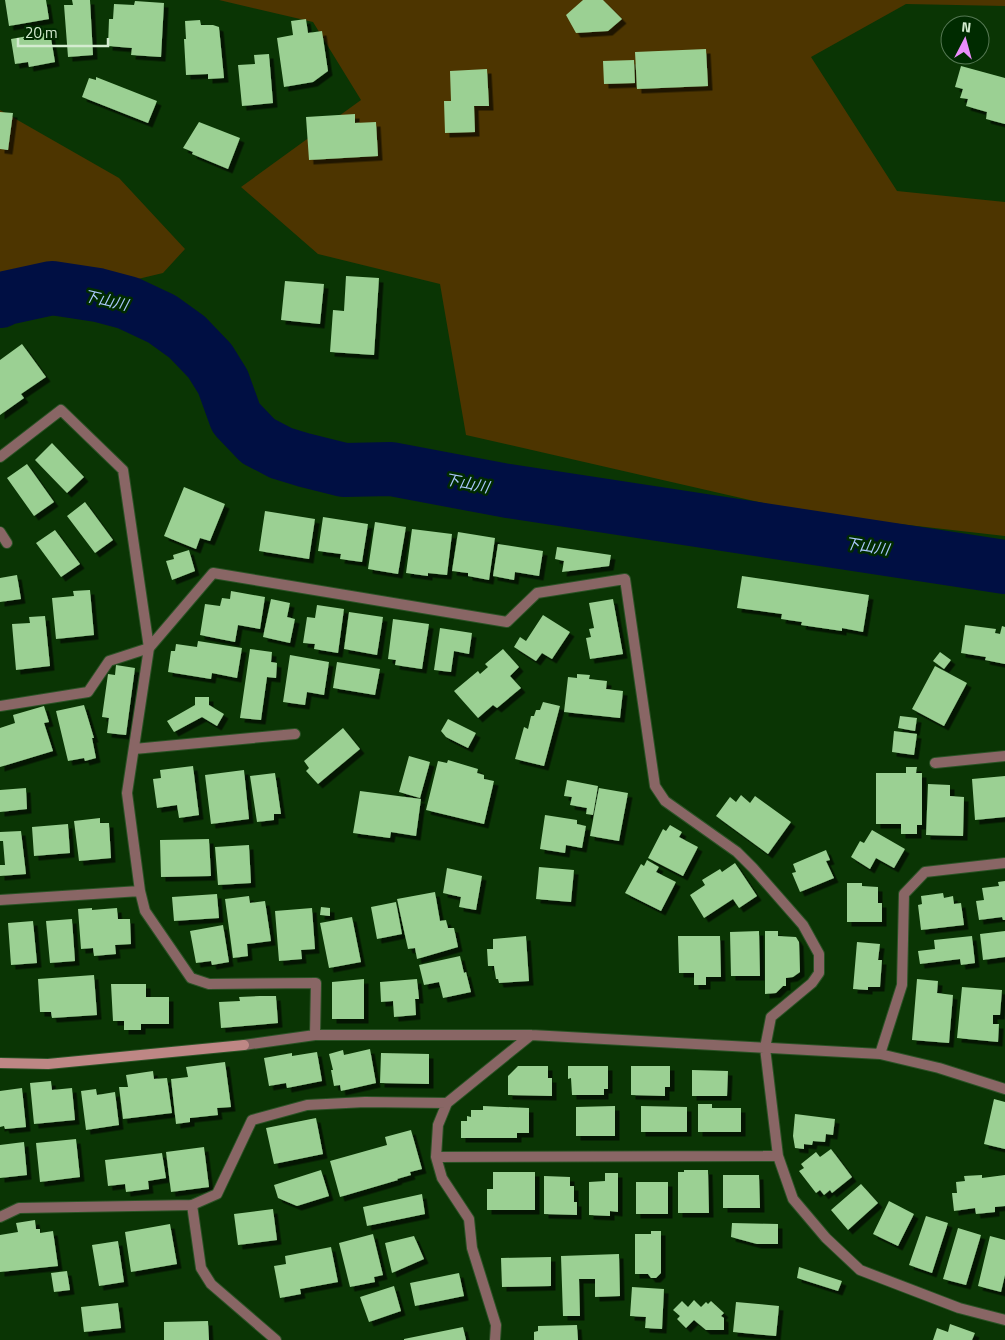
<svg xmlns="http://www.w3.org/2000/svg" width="1005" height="1340" viewBox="0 0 1005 1340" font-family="'Titillium Web','Noto Sans JP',sans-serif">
  <defs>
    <filter id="shadow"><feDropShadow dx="4.5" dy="4.5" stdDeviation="0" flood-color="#0009"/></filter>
  </defs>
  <rect width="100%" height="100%" fill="#0a3504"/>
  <!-- green -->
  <path fill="#4d3500" d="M219,0H1005V6L906,4L811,57L897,191L1005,202V536L811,514L466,435L440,284L318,254L241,187L361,100L313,22Z
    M0,110L119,178L185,249L163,273L0,312Z"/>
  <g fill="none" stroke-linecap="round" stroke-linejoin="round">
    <!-- river -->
    <path stroke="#000f43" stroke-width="54" d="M0,301L6,298L52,288L98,295L128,303L162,319L187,337L210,361L223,382L236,418L258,441L281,453L304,460L344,470L391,469L508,491L1005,567"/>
  </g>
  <!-- building -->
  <path fill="#9bd093" filter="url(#shadow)" d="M5,0H46L49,19L9,26Z
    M72,0H90L93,55L68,57L64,5H73Z
    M583,0H603L622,19L608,31L576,33L566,15Z
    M135,1L164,3L161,57L131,55L132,48L108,46L109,19H113L114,4L134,5Z
    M306,19L308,33L322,31L328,71L313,82L284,87L277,38L293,35L291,21Z
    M200,20L201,25H213L219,27L224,78L208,79V74L186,75L184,39H186L185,21Z
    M50,32L55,62L29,67L28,62L15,64L11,39Z
    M706,49L708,86L637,89L635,52Z
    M269,54L273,103L242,106L238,65L255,64L254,55Z
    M634,60L635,83L604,84L603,61Z
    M961,66L1005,78V124L986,119L987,112L966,106L968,99L960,98L963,89L955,87Z
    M487,69L489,106H474L475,132L445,133L444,101H451L450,71Z
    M96,77L157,101L148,123L82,97L89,78L96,80Z
    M0,112L13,113L8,150L0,149Z
    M355,114V123L376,122L378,156L309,160L306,117Z
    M199,122L240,138L228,169L192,154L193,152L183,148Z
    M346,276L379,278L374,355L330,352L333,310L344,311Z
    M285,281L324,284L320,324L281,320Z
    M22,344L46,377L21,394L24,398L0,415V360Z
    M52,443L84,477L67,493L35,460Z
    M27,464L54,502L34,516L7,478Z
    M184,487L225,504L210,541L200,538L196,549L164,536Z
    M85,502L113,540L95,553L67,516Z
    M265,511L315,519L309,559L259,551Z
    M323,517L368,524L362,562L340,559L341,554L318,551Z
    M375,522L406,527L398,574L368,569Z
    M412,529L452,534L447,575L428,573V576L406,573Z
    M55,530L80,564L61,577L36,543Z
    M458,532L495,538L489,580L468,576V573L452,571Z
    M498,544L543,551L539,576L515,572L514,580L493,576Z
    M557,547L611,555L609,566L562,572L564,561L555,559Z
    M189,550L195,571L172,580L166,561L174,559L173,555Z
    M17,575L21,599L0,602V578Z
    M742,576L869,595L863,632L842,628V631L801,625L802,622L781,619L782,614L737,608Z
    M90,590L94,635L56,639L52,598L74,596L73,591Z
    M231,591L265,597L260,629L238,625L235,642L200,635L205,604L220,606L222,598L230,599Z
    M271,599L290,603L287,617L295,619L290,643L263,637Z
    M613,599L623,654L590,659L586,638L591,637L589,629L594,628L589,603Z
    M317,605L344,609L338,653L314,649L315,644L303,643L307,617L315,618Z
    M349,612L383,617L377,655L344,649Z
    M543,615L570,632L552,659L542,653L536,661L514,647L520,637L526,641Z
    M45,616L50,666L16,670L12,624L30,623L29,617Z
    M393,619L429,624L422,669L395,665L396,660L388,659Z
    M965,625L996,629L995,633L1000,634L1002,626L1005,627V664L985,660L986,657L961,653Z
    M440,628L472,633L469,654L454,651L451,672L434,670Z
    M198,641L242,648L237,678L212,673L211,679L168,672L171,651H175L176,644L197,647Z
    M250,649L272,652L271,662L277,663L276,678L267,677L261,720L240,718Z
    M503,649L519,667L510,676L521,688L497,708L493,705L478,718L454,691L478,671L480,674L488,667L485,664Z
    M940,652L951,660L944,669L933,661Z
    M290,655L329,662L324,695L307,692L305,705L283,702Z
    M337,662L380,669L375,695L333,688Z
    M116,665L135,668L126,735L107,733L109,718L102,717L108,674L115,675Z
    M935,666L967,683L944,726L912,709Z
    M577,674L590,675L589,679L607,681L606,689L623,691L620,718L564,712L568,677L577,678Z
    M195,697H209V705L224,714L217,726L202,717L174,732L167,721L195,705Z
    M543,702L560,706L544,766L515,759L524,727L528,729L531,716H534L536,710H540Z
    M84,705L94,738H92L96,758L85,761L84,758L68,761L56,711Z
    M44,706L49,722L44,723L53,751L0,767V728L15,723L13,715Z
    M900,716L917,718L915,731L898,728Z
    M448,719L476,733L468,748L446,737L441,731Z
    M343,728L360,749L318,784L306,771L309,768L304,761Z
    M894,731L917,734L914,755L892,752Z
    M409,756L430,762L420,798L399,792Z
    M448,760L478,769L477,773L484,775V779L494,781L484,824L426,810L438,761L447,763Z
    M193,766L199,815L179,818L177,805L157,808L153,779L161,778L160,770Z
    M906,767H917L916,773H922V825H917V834H901V824H876V773H906Z
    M244,770L249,819L211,824L205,775Z
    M275,773L281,814H274V820L257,822L250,776Z
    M1005,776V817L975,820L972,779Z
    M567,780L598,786L593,815L586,814L587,808L570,805L572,797L564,796Z
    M928,784L950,785V796L964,797L963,836L926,835Z
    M26,788L27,809L0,812V790Z
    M599,788L628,793L619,841L590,836Z
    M360,791L421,799L416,836L391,832L390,838L353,833Z
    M741,795L750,803L755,796L791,822L768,854L716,816L730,797L736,802Z
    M545,815L577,820V824L586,826L582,848L566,845L565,853L540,849Z
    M100,818V823H109L111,858L79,861L74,821Z
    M68,824L70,853L34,856L32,827Z
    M670,825L682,832L679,837L698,847L683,876L648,858L663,829L666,831Z
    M872,830L905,849L894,868L876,858L870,869L851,857L860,841L864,843Z
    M21,831L26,874L0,876V865H5L3,841H0V832Z
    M209,839L211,876L161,877L160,840Z
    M249,845L251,883L218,885L215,847Z
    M826,850L830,860L826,861L834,878L800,892L792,873L796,872L793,864Z
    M647,860L659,867L656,872L676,882L661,911L625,893L641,864L644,866Z
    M735,863L757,896L739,908L733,899L704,918L690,895L705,885L702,880L720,869L722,872Z
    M539,867L574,870L571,902L536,899Z
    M447,868L482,876L476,910L459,907L461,897L443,893Z
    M1005,881V920H1003L1002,917L979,920L976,901L984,900L982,888L999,886L998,882Z
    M847,883H862V886L878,887V903H882V922H847Z
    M435,892L440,921L446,920L448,928H454L458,947L417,959L415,948L408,949L397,899Z
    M943,893L944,898L953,896L954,904L961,903L964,925L921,930L918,905L922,904L921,896Z
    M217,894L219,918L174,921L172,897Z
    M249,896L250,903L265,901L271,941L247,944L248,956L233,958L225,899Z
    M396,902L402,934L377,939L371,907Z
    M321,907L330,908V916L320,915Z
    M92,908V910L117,908L118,919H130L131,944L115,945L116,954L94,956L93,948L81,949L78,909Z
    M312,908L315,949L301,950L302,959L279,961L275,911Z
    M352,917L361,962L329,968L320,923Z
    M72,919L75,961L50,963L46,921Z
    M33,921L37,963L11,965L8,923Z
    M223,925L229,962L212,965L211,961L196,963L190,931Z
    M759,931L760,976H731L730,932Z
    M765,931H778V936L796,937L799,942L800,972L793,977L786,978V986H783L776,993L765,994Z
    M1005,931V957L983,960L980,934Z
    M526,936L529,981L499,983L498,979H496L494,966H488L487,949H493V939Z
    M678,936H720L721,977H706V985H694V973H679Z
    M972,936L975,963L961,965L960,959L920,964L918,951L935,949L934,940Z
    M857,942L880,944L878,960H882L880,987H868V990L853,989Z
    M460,956L464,973L466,972L471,992L443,998L439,982L424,985L419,965Z
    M94,975L97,1015L52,1018L51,1012H40L38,979Z
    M364,979V1019H332V982Z
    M417,979L419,999H415L416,1015L394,1017L393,1001L381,1002L380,982Z
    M917,979L938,981L937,993L953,995L949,1043L912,1040Z
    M111,984H146V997H169V1024H141V1030H124V1021H113Z
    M962,987L1002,990L1000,1015H993V1024H999L998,1042L957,1038Z
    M260,996H276L278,1023L221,1028L219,1002L240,1001L239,997Z
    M370,1049L376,1083L341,1091L340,1085L334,1086L331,1070H333L329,1054L343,1050L344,1055Z
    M317,1052L322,1081L287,1088L286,1083L269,1086L264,1058L292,1053V1056Z
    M381,1053L429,1054V1084L380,1083Z
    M225,1062L231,1107L217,1108L218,1115L190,1118V1122L176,1124L171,1079L188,1077L186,1067Z
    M518,1066H548V1078H552V1096L508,1095V1076Z
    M568,1066H608V1089H604V1095H572L571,1078L568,1079Z
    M631,1066H670V1087H665V1096L631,1095Z
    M692,1070L728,1071L727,1096H692Z
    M153,1071L154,1079L167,1078L172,1113L123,1119L119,1087H128L126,1075Z
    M51,1081L52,1090L72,1088L75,1120L34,1124L30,1083Z
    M22,1088L26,1127L5,1129L4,1126L0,1127V1091Z
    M96,1089L97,1095L115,1092L119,1125L86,1130L81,1091Z
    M994,1099L1005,1102V1149L984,1144Z
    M698,1104H712V1108H741V1132H698Z
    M483,1106L529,1108V1133H517V1138H461V1121H467V1116L471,1117V1110H483Z
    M615,1106V1136H576V1107Z
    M641,1106L687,1107V1132H641Z
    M795,1114L835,1119L833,1135L826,1134L825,1142L813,1141L812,1145L804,1144V1149L795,1148L793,1136Z
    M316,1118L323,1154L274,1164L266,1128Z
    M411,1130L422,1169L410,1172L411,1175L397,1179L398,1180L340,1197L330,1161L387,1145L385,1137Z
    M76,1139L80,1177L40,1182L36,1143Z
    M24,1142L27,1175L0,1178V1145Z
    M204,1147L209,1187L171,1192L166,1152Z
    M831,1149L852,1177L832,1193L830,1190L824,1195L820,1190L816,1193L799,1171L804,1168L801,1164L816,1152L820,1157Z
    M162,1153L166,1178L148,1181L149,1189L126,1192L125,1184L108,1186L105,1160Z
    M321,1170L329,1196L297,1206L278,1198L274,1185Z
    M684,1170H708L709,1213H678V1172H684Z
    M493,1172H535V1210H487V1189H493Z
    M605,1173H618V1212L610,1211V1216L589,1215V1182L605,1181Z
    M723,1175H759L760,1208H723Z
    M982,1175V1178L1005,1175V1206L995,1207V1212L976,1214L975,1208L954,1211L952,1193H957L956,1182L965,1181L964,1176Z
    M544,1176L570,1177V1186H574V1202H577V1215L544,1214Z
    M636,1182H668V1214H636Z
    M861,1184L878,1203L848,1230L831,1210Z
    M422,1194L425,1214L367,1226L363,1207Z
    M889,1201L914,1214L898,1246L873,1234Z
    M273,1209L277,1240L238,1245L234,1214Z
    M926,1216L948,1223L932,1273L909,1265Z
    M35,1220L36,1229H40V1233L53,1231L58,1266L0,1272V1235L18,1232L16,1223Z
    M732,1223L778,1224V1244H757L731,1237Z
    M170,1224L177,1264L131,1272L125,1232Z
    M958,1228L981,1235L966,1285L943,1279Z
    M651,1231H661V1273L656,1278H651L648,1274H635V1234H651Z
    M373,1234L383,1275L374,1277L375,1282L350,1287L339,1243Z
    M414,1236L424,1259L392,1273L385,1243Z
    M990,1236L1005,1240V1275L1001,1292L978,1286Z
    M118,1241L124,1282L99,1286L92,1245Z
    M331,1247L338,1282L300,1289L301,1294L280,1298L274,1266L286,1264L285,1256Z
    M619,1254L620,1296L595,1297V1279H579L580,1316H563L561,1256Z
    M551,1257V1286L502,1287L501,1258Z
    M799,1267L842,1281L838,1291L797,1278Z
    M67,1271L70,1290L54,1292L51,1273Z
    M459,1273L464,1296L415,1306L410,1283Z
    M394,1286L401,1311L369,1322L360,1297Z
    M632,1287L664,1289L662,1329L645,1328L646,1317L630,1316Z
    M694,1300L701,1307L706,1302L708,1304L711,1301L724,1313L721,1316L724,1318V1330H706L694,1320L686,1328L677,1319L680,1316L673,1310L682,1301L688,1307Z
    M736,1302L779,1306L776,1336L733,1332Z
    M118,1303L121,1328L84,1332L81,1307Z
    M208,1321L209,1340H164V1322Z
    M950,1324L975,1333L972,1340H933L937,1328L948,1332Z
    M577,1325L578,1340H534V1332L538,1331V1326Z
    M463,1327L466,1340H404V1339Z"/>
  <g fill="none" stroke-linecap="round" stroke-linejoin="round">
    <defs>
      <path id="lane" d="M0,706L88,692L109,661L149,648
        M192,1205L201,1268L211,1284L276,1340"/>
      <path id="street" d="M0,457L61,410L123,470L149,648
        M0,532L7,543
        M134,749L295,734
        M935,763L1005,756
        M0,900L140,891
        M315,1035L316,983L209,984L191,978L145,911L140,891L127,793L149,648L213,573L507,622L537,593L625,579L655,786L665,801L737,852L753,868L803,925L819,954V973L812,983L771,1017L765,1048L778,1156L793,1199L826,1238L860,1270L959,1308L1005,1320
        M244,1045L315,1035H531L880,1054L939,1068L1005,1089
        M880,1054L902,985L904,894L925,872L1005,863
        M436,1157L778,1156
        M0,1217L19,1208L192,1205L217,1194L252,1120L307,1105L365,1102L447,1103
        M495,1340L496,1325L472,1248L469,1219L442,1178L436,1157L438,1125L447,1103L531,1035"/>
      <path id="secondary" d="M0,1063L48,1064L244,1045"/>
    </defs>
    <!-- lane casing -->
    <use href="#lane" stroke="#2a5225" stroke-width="12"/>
    <!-- street casing -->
    <use href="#street" stroke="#2a5225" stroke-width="12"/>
    <!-- secondary casing -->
    <use href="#secondary" stroke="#2a5225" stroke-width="12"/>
    <!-- lane -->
    <use href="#lane" stroke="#896665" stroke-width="10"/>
    <!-- street -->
    <use href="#street" stroke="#896665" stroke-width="10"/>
    <!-- secondary -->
    <use href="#secondary" stroke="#be8785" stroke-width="10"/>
  </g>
  <g text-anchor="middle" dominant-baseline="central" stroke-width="5" stroke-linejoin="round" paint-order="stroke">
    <!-- water labels -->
    <g font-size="15" font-style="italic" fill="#abc8fb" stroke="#002b00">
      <text transform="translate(106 300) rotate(13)">下山川</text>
      <text transform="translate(467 483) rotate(11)">下山川</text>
      <text transform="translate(867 546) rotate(9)">下山川</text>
    </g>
  </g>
  <!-- north arrow -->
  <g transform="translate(965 40) rotate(6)"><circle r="24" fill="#002b00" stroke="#557853"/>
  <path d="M0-4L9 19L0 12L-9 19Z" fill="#eb8dfc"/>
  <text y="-8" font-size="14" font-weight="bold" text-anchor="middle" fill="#d4ecd0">N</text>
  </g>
  <!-- scale -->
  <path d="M18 38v8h90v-8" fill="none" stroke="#d4ecd0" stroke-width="2.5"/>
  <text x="25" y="38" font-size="15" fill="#d4ecd0" stroke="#002b00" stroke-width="4" paint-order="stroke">20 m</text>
</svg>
